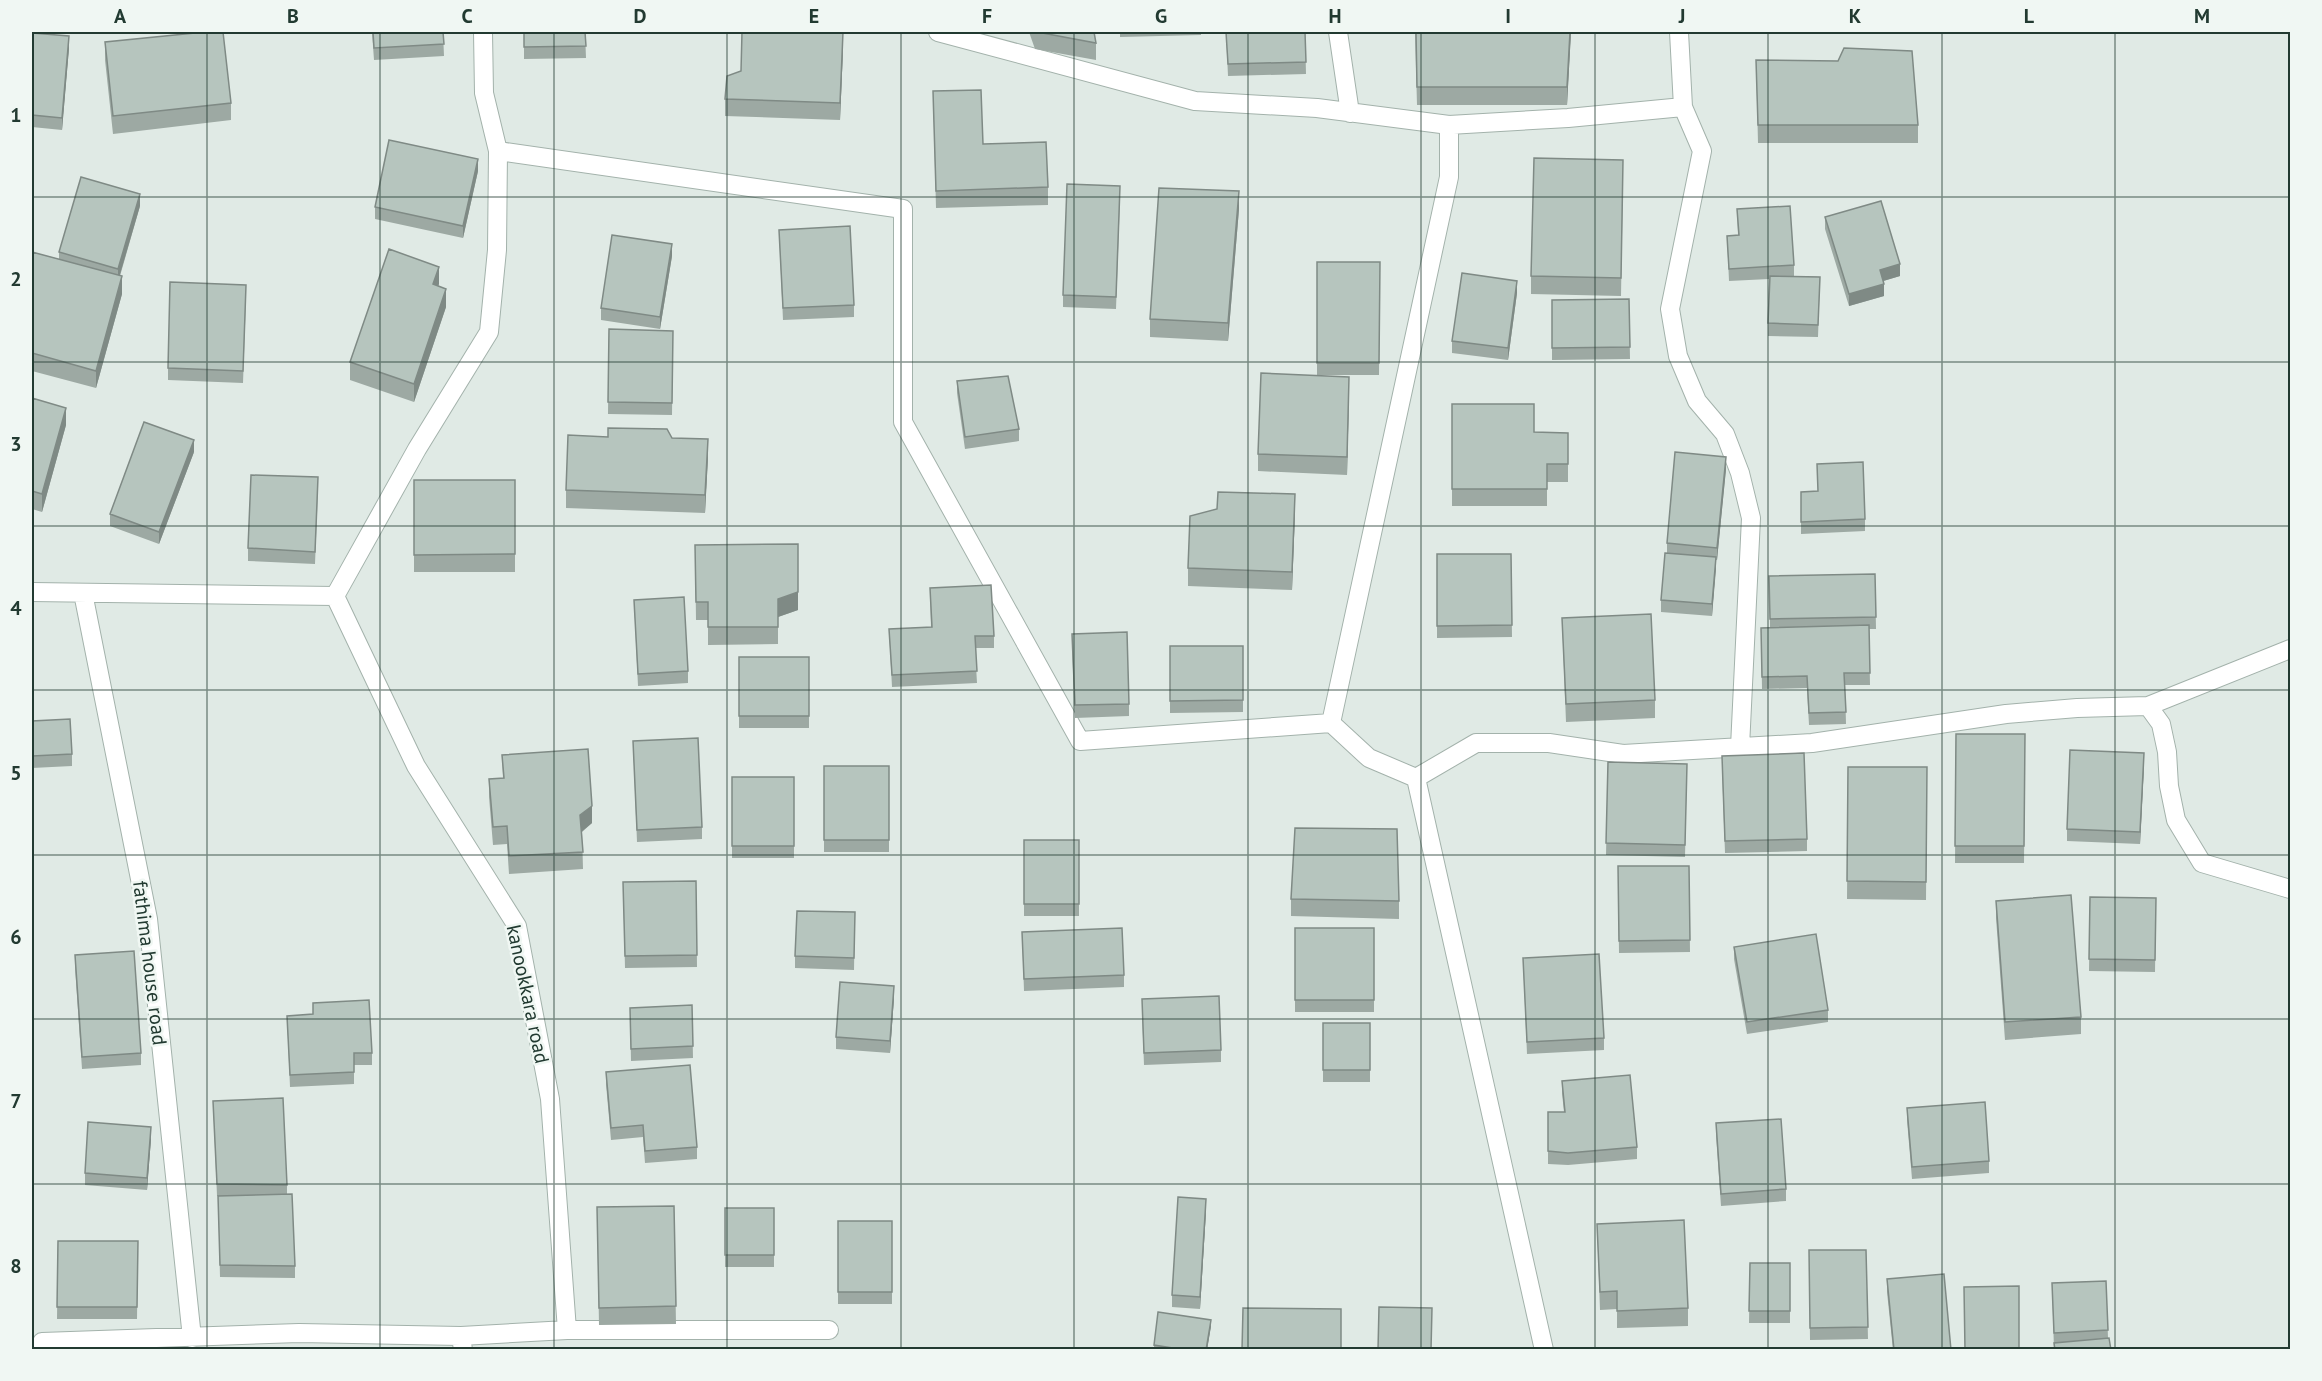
<svg xmlns="http://www.w3.org/2000/svg" width="2322" height="1381" viewBox="0 0 2322 1381" font-family="'PT Sans',sans-serif">
  <rect width="100%" height="100%" fill="#e0eae5"/>
  <g fill="none" stroke-linecap="round" stroke-linejoin="round">
    <defs>
      <path id="street" d="M483,32L484,93L498,151
        M938,32L1195,101L1317,108L1449,125L1568,118L1683,107L1679,32
        M1338,32L1350,113
        M1683,107L1702,151L1670,309L1678,356L1697,401L1725,434L1740,473L1751,518L1740,747
        M32,592L335,596L417,449L489,332L497,250L498,151L903,209V422L1080,741L1331,723L1369,758L1416,778
        M83,593L148,919L192,1338
        M335,596L416,766L517,926L550,1099L567,1330L461,1336
        M2148,706L2161,724L2167,752L2169,786L2176,820L2202,863L2290,889
        M1331,723L1449,177V125
        M1416,778L1476,743H1549L1623,754L1812,743L2006,714L2077,708L2148,706L2290,649
        M1416,778L1544,1350
        M567,1330H829
        M42,1350V1342L299,1333L461,1336L463,1350"/>
    </defs>
    <!-- street casing -->
    <use href="#street" stroke="#a3b2ab" stroke-width="20"/>
    <!-- street -->
    <use href="#street" stroke="#fff" stroke-width="18"/>
  </g>
  <!-- wall -->
  <path fill="#9da9a3" d="M372,32H443L444,56L374,60Z
    M524,32H585L586,58L524,59Z
    M1029,32H1094L1096,43V60L1035,49Z
    M1120,32H1201V35L1120,37Z
    M1226,32H1305L1306,74L1228,76Z
    M1415,32H1571L1567,105H1417Z
    M32,33L69,48L62,130L32,127Z
    M105,42L231,103V120L113,134L105,60Z
    M843,49L840,120L725,116V99Z
    M1756,60L1838,61L1918,125V143H1758Z
    M933,91L983,144L1048,187V205L936,208Z
    M478,171L463,238L375,219V207Z
    M1623,177L1621,296L1531,294V276Z
    M1120,198L1116,309L1063,307V295Z
    M140,206L120,276L122,294L96,388L32,371V252L59,259V252Z
    M1239,209L1228,341L1150,337V319Z
    M1737,209L1794,265V276L1820,277L1818,337L1768,336L1769,279L1729,281L1727,236L1738,235Z
    M1825,217L1900,276L1883,281L1884,296L1849,306L1825,229Z
    M779,230L854,305V317L783,320Z
    M672,256L660,329L601,320V308Z
    M1317,262H1380L1379,375H1317Z
    M439,284L438,286L446,307L414,402L350,380V362Z
    M1517,293L1508,360L1452,353V341Z
    M246,297L243,383L168,380V368Z
    M1629,299L1630,359L1552,360V300Z
    M609,329L673,331L672,415L608,414Z
    M957,381L1019,429V441L965,449L957,393Z
    M1349,394L1347,475L1258,471V454Z
    M32,398L66,425L42,512L32,509Z
    M1452,404L1534,432L1568,433V482H1547V506H1452Z
    M672,438L708,457L705,513L566,508V490Z
    M194,452L159,544L110,526V514Z
    M1817,464L1865,519V531L1801,534V492L1818,491Z
    M1726,469L1717,560H1716L1712,616L1661,612V600L1667,553V543Z
    M414,480H515V572H414Z
    M318,489L315,564L248,561V548Z
    M1295,512L1292,590L1188,586V568Z
    M695,545L798,610L778,617V644L708,645V620H696Z
    M1437,554H1511L1512,637L1437,638Z
    M1875,574L1876,629H1869L1870,685H1845L1846,724L1809,725L1807,688L1762,689L1761,628L1770,627L1769,576Z
    M930,588L994,636V648H975L977,683L892,687L889,629L931,627Z
    M634,600L688,671V683L638,686Z
    M1562,618L1655,700V718L1566,722Z
    M1072,646L1129,704V716L1075,718Z
    M1170,646H1243V712L1170,713Z
    M739,657H809V728H739Z
    M32,721L72,754V766L32,768Z
    M1956,734H2025L2024,863H1955Z
    M633,741L702,827V839L637,842Z
    M502,755L592,823L582,832L583,869L509,874L507,844L493,845L489,797V779L503,778Z
    M1608,762L1687,764L1685,857L1606,855Z
    M2144,765L2140,844L2067,841V829Z
    M824,766H889V852H824Z
    M1848,767H1927L1926,900L1847,899Z
    M1722,768L1807,839V851L1725,853Z
    M732,777H794V858H732Z
    M1024,840H1079V916H1024Z
    M1618,866H1689L1690,952L1619,953Z
    M696,881L697,967L625,968L623,882Z
    M2090,897L2156,898L2155,972L2089,971Z
    M1291,899L1399,901V919L1291,916Z
    M1996,901L2081,1017V1034L2005,1040L1996,918Z
    M855,912L854,970L795,968V956Z
    M1295,928H1374V1012H1295Z
    M1022,932L1124,975V987L1024,991Z
    M1734,947L1828,1010V1022L1747,1034L1734,959Z
    M75,955L141,1053V1065L82,1069L75,967Z
    M1523,958L1604,1038V1050L1527,1054Z
    M894,998L890,1053L836,1049V1037Z
    M313,1003L372,1053V1065H354V1084L290,1087L287,1016L313,1014Z
    M692,1005L693,1058L631,1061L630,1008Z
    M1142,1011L1221,1050V1062L1144,1065Z
    M1323,1023H1370V1082H1323Z
    M606,1072L697,1147V1159L645,1163L643,1137L611,1140L606,1084Z
    M1562,1081L1637,1147V1159L1568,1165L1548,1164V1112H1564L1562,1093Z
    M213,1101L287,1185V1194L295,1266V1278L220,1277L218,1196H227H217Z
    M1907,1108L1989,1161V1173L1912,1179L1907,1120Z
    M1716,1123L1786,1189V1201L1721,1206L1716,1135Z
    M151,1139L147,1190L85,1185V1173Z
    M674,1206L676,1324L599,1325L597,1207Z
    M725,1208H774V1267H725Z
    M1206,1211L1200,1309L1172,1307V1295Z
    M838,1221H892V1304H838Z
    M1597,1224L1688,1308V1326L1617,1328V1309L1600,1310Z
    M58,1241H138L137,1319H57Z
    M1809,1250H1866L1868,1339L1810,1340Z
    M1750,1263H1790V1323H1749Z
    M1887,1279L1951,1350H1893L1887,1292Z
    M2106,1281L2108,1338L2111,1350H2054L2052,1283Z
    M1211,1326L1207,1350H1154V1345Z"/>
  <!-- shaded-wall -->
  <path fill="#7f8a85" d="M843,32V49L840,120V103Z
    M1570,32H1571L1567,105V87Z
    M69,36V48L62,130V118Z
    M478,159V171L463,238V226Z
    M1239,191V209L1228,341V323Z
    M140,194V206L118,281V269Z
    M672,244V256L660,329V317Z
    M1900,264V276L1880,282V270Z
    M439,267V284L433,302V284Z
    M122,276V294L96,388V371Z
    M1517,281V293L1508,360V348Z
    M1884,284V296L1849,306V294Z
    M446,289V307L414,402V384Z
    M1349,377V394L1347,475V457Z
    M66,408V425L42,512V494Z
    M708,439V457L705,513V495Z
    M194,440V452L159,544V532Z
    M1726,457V469L1717,560V548Z
    M1295,494V512L1292,590V572Z
    M1716,557V569L1712,616V604Z
    M798,592V610L778,617V599Z
    M2144,753V765L2140,844V832Z
    M592,806V823L580,833V815Z
    M894,986V998L890,1053V1041Z
    M151,1127V1139L147,1190V1178Z
    M1206,1199V1211L1200,1309V1297Z
    M1211,1320V1326L1207,1350H1206Z"/>
  <!-- building -->
  <path fill="#b6c5be" stroke="#7f8a85" stroke-width="1.5" d="M205,32H223L231,103L113,116L105,42Z
    M373,32H443L444,44L374,48Z
    M524,32H585L586,46L524,47Z
    M742,32H843L840,103L725,99L727,76L741,71Z
    M1037,32H1094L1096,43Z
    M1226,32H1305L1306,62L1228,64Z
    M1416,32H1570L1567,87H1417Z
    M32,33L69,36L62,118L32,115Z
    M1844,48L1912,51L1918,125H1758L1756,60L1838,61Z
    M981,90L983,144L1046,142L1048,187L936,191L933,91Z
    M389,140L478,159L463,226L375,207Z
    M1534,158L1623,160L1621,278L1531,276Z
    M81,177L140,194L118,269L59,252Z
    M1067,184L1120,186L1116,297L1063,295Z
    M1159,188L1239,191L1228,323L1150,319Z
    M1881,201L1900,264L1880,270L1884,284L1849,294L1825,217Z
    M1790,206L1794,265L1729,269L1727,236L1739,235L1737,209Z
    M850,226L854,305L783,308L779,230Z
    M612,235L672,244L660,317L601,308Z
    M389,249L439,267L433,284L446,289L414,384L350,362Z
    M32,252L122,276L96,371L32,353Z
    M1317,262H1380L1379,363H1317Z
    M1462,273L1517,281L1508,348L1452,341Z
    M1770,276L1820,277L1818,325L1768,323Z
    M170,282L246,285L243,371L168,368Z
    M1629,299L1630,347L1552,348V300Z
    M609,329L673,331L672,403L608,402Z
    M1261,373L1349,377L1347,457L1258,454Z
    M1008,376L1019,429L965,437L957,381Z
    M32,398L66,408L42,494L32,491Z
    M1452,404H1534V432L1568,433V464H1547V489H1452Z
    M144,422L194,440L159,532L110,514Z
    M608,428L667,429L672,438L708,439L705,495L566,490L568,435L608,437Z
    M1675,452L1726,457L1717,548L1667,543Z
    M1863,462L1865,519L1801,522V492L1818,491L1817,464Z
    M251,475L318,477L315,552L248,548Z
    M414,480H515V554L414,555Z
    M1218,492L1295,494L1292,572L1188,568L1190,516L1217,509Z
    M798,544V592L778,599V627H708V602H696L695,545Z
    M1665,553L1716,557L1712,604L1661,600Z
    M1437,554H1511L1512,625L1437,626Z
    M1875,574L1876,617L1770,619L1769,576Z
    M991,585L994,636H975L977,671L892,675L889,629L932,627L930,588Z
    M684,597L688,671L638,674L634,600Z
    M1651,614L1655,700L1566,704L1562,618Z
    M1869,625L1870,673H1844L1846,712L1809,713L1807,676L1762,677L1761,628Z
    M1127,632L1129,704L1075,705L1072,634Z
    M1170,646H1243V700L1170,701Z
    M739,657H809V716H739Z
    M70,719L72,754L32,756V721Z
    M1956,734H2025L2024,846H1955Z
    M698,738L702,827L637,830L633,741Z
    M588,749L592,806L580,815L583,852L509,856L507,826L493,827L489,779L504,778L502,755Z
    M2070,750L2144,753L2140,832L2067,829Z
    M1804,753L1807,839L1725,841L1722,756Z
    M1608,762L1687,764L1685,845L1606,843Z
    M824,766H889V840H824Z
    M1848,767H1927L1926,882L1847,881Z
    M732,777H794V846H732Z
    M1295,828L1397,829L1399,901L1291,899Z
    M1024,840H1079V904H1024Z
    M1618,866H1689L1690,940L1619,941Z
    M696,881L697,955L625,956L623,882Z
    M2071,895L2081,1017L2005,1022L1996,901Z
    M2090,897L2156,898L2155,960L2089,959Z
    M797,911L855,912L854,958L795,956Z
    M1122,928L1124,975L1024,979L1022,932Z
    M1295,928H1374V1000H1295Z
    M1816,934L1828,1010L1747,1022L1734,947Z
    M134,951L141,1053L82,1057L75,955Z
    M1599,954L1604,1038L1527,1042L1523,958Z
    M840,982L894,986L890,1041L836,1037Z
    M1219,996L1221,1050L1144,1053L1142,999Z
    M369,1000L372,1053H354V1072L290,1075L287,1016L313,1014V1003Z
    M692,1005L693,1046L631,1049L630,1008Z
    M1323,1023H1370V1070H1323Z
    M690,1065L697,1147L645,1151L643,1125L611,1128L606,1072Z
    M1630,1075L1637,1147L1568,1153L1548,1151V1112H1565L1562,1081Z
    M283,1098L287,1185L217,1184L213,1101Z
    M1985,1102L1989,1161L1912,1167L1907,1108Z
    M1781,1119L1786,1189L1721,1194L1716,1123Z
    M88,1122L151,1127L147,1178L85,1173Z
    M292,1194L295,1266L220,1265L218,1196Z
    M1178,1197L1206,1199L1200,1297L1172,1295Z
    M674,1206L676,1306L599,1308L597,1207Z
    M725,1208H774V1255H725Z
    M1684,1220L1688,1308L1617,1311V1291L1600,1292L1597,1224Z
    M838,1221H892V1292H838Z
    M58,1241H138L137,1307H57Z
    M1809,1250H1866L1868,1327L1810,1328Z
    M1750,1263H1790V1311H1749Z
    M1944,1274L1951,1350H1894L1887,1279Z
    M2106,1281L2108,1330L2054,1333L2052,1283Z
    M2019,1286V1350H1965L1964,1287Z
    M1379,1307L1432,1308L1431,1350H1378Z
    M1243,1308L1341,1309V1350H1242Z
    M1158,1312L1211,1320L1206,1350H1185L1154,1345Z
    M2109,1338L2111,1350H2055L2054,1343Z"/>
  <!-- grid -->
  <path fill="none" stroke="#223a31" stroke-width="1.5" stroke-opacity="0.55" d="M207,32V1350M380,32V1350M554,32V1350M727,32V1350M901,32V1350M1074,32V1350M1248,32V1350M1421,32V1350M1595,32V1350M1768,32V1350M1942,32V1350M2115,32V1350M32,197H2290M32,362H2290M32,526H2290M32,690H2290M32,855H2290M32,1019H2290M32,1184H2290"/>
  <g text-anchor="middle" dominant-baseline="central" stroke-width="5" stroke-linejoin="round" paint-order="stroke">
    <!-- street labels -->
    <g font-size="20" fill="#223a31" stroke="#f0f7f3">
      <text transform="translate(150 963) rotate(83)">fathima house road</text>
      <text transform="translate(528 994) rotate(78)">kanookkara road</text>
    </g>
  </g>
  <!-- border -->
  <rect width="2322" height="1381" fill="none" stroke="#f0f7f3" stroke-width="66"/>
  <rect x="33" y="33" width="2256" height="1315" fill="none" stroke="#223a31" stroke-width="2"/>
  <g font-size="20" text-anchor="middle" font-weight="bold" fill="#223a31">
    <text x="120" y="23">A</text>
    <text x="293" y="23">B</text>
    <text x="467" y="23">C</text>
    <text x="640" y="23">D</text>
    <text x="814" y="23">E</text>
    <text x="987" y="23">F</text>
    <text x="1161" y="23">G</text>
    <text x="1335" y="23">H</text>
    <text x="1508" y="23">I</text>
    <text x="1682" y="23">J</text>
    <text x="1855" y="23">K</text>
    <text x="2029" y="23">L</text>
    <text x="2202" y="23">M</text>
    <text x="16" y="122">1</text>
    <text x="16" y="286">2</text>
    <text x="16" y="451">3</text>
    <text x="16" y="615">4</text>
    <text x="16" y="780">5</text>
    <text x="16" y="944">6</text>
    <text x="16" y="1108">7</text>
    <text x="16" y="1273">8</text>
  </g>
</svg>
